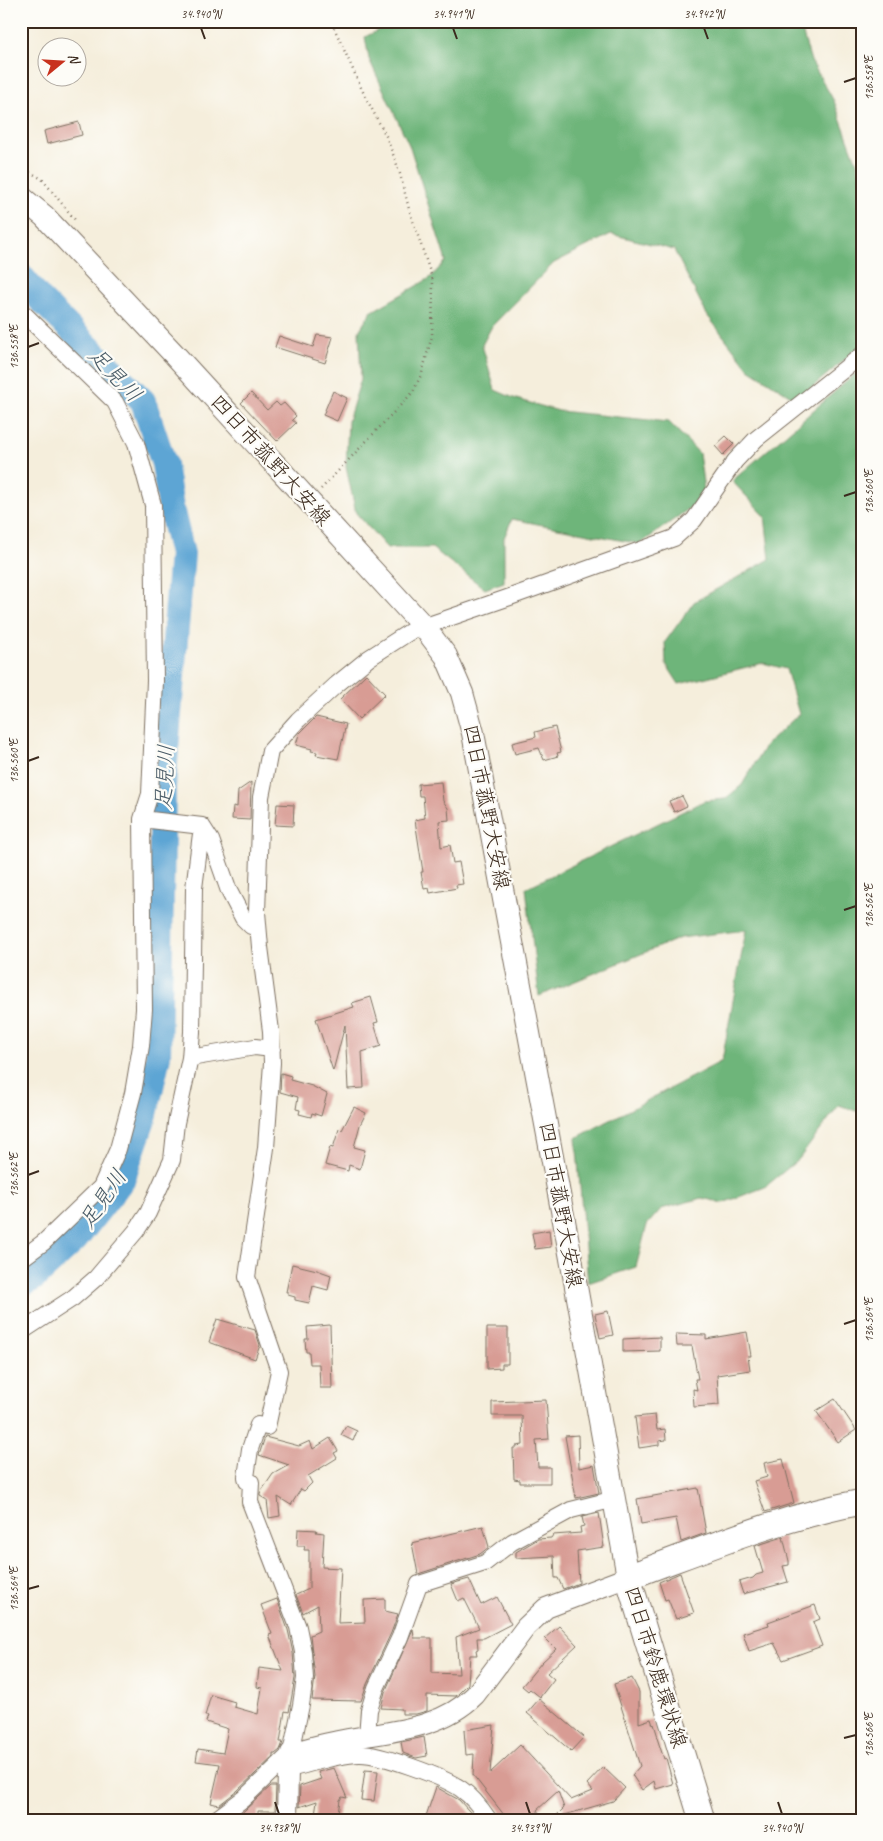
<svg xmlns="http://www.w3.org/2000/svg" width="883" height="1841" viewBox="0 0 883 1841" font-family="Caveat,'Klee One',sans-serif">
  <rect width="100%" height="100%" fill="#fdfcf7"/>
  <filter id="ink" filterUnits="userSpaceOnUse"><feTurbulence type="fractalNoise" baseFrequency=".02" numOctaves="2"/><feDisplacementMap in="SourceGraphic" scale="10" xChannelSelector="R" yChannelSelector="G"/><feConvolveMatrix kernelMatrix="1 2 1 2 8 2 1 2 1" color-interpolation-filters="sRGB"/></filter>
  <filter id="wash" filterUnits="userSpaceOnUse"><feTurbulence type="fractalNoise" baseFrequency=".0096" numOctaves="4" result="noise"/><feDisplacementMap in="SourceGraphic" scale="20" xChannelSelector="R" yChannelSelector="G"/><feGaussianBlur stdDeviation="1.12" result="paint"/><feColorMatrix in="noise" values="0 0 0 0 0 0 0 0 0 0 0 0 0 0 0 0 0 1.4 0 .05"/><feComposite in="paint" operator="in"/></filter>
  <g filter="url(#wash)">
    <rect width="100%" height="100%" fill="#f5eedc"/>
    <!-- forest -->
    <path fill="#6eb57a" stroke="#54704c" d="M396,21H799L811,61L834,101L858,166L862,185V345L797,400L749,369L707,315L674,250L611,234L554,263L492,326L482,345L495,390L516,399L559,411L669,422L699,453L705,497L640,544L512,519L504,538V582L485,589L432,548H387L356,513L346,467L348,421L361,379L359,331L371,312L430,278L446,261L410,147L369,59L365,37Z
      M862,368V1113L839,1105L799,1159L765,1187L723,1203L702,1198L661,1209L647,1225L636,1267L588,1283L576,1138L722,1061L746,930L680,938L539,996L526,888L704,801L725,799L742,785L765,746L799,714L786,669L763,663L679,684L666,664L665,642L694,602L770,559L765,516L732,481Z"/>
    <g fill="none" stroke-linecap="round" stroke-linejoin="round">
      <!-- river -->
      <path stroke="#5da5d4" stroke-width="26" d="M21,276L39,298L143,401L164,464L171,508L182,554L163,787L158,1056L145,1114L122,1180L75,1240L34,1278L21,1286"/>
    </g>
    <g id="blocks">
      <!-- building -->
      <path fill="#d89c94" d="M79,122L82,135L47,144L44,131Z
        M317,335L333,337L325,363L275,347L279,336L313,347Z
        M333,391L347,398L337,421L323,415Z
        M251,393L267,410L276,402L280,406L284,403L296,416L292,420L296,423L277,441L241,403Z
        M726,436L734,444L723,455L715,446Z
        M366,674L385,694L359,719L340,699Z
        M316,717L346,724L338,759L316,755L317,752L311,751L312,749L296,745L299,734Z
        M555,727L561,752L557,753L558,756L544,760L539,748L515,754L512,743L536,737L535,732Z
        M251,782L250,820L232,819L233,806L237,807L238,791Z
        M441,782L443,801L448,808L449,820L439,821L441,847L450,845L453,863L459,862L463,884L456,885L457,888L430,893L429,888L424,889L421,872H423L415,820L425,818L423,796H419L418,784Z
        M682,796L687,806L674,812L669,801Z
        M277,804L294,805L293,826L275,825Z
        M371,997L378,1022L374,1023L381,1046L362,1052L364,1088L348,1089L345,1025L333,1071L316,1019L354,1007L352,1003Z
        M281,1073L291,1076L290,1080L312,1086L327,1094L321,1116L312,1113L311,1117L299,1114L300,1110L296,1109L298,1097L280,1092Z
        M354,1107L366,1113L360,1125L354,1147L365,1150L360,1169L349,1165L348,1171L325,1165L330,1147L333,1148L339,1129L342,1130Z
        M549,1230L551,1247L535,1249L532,1233Z
        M292,1264L317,1270L331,1275L328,1290L313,1286L309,1303L295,1300V1297L288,1295V1292H286Z
        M608,1311L613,1335L600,1338L595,1314Z
        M217,1319L255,1330L260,1345L255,1359L209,1342Z
        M330,1325L332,1388H320L319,1364H310L309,1352H306L305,1339H308L307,1327Z
        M487,1328H508V1364H502V1368L487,1369Z
        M747,1332L751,1356H748L750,1370L717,1375L719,1405L694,1407L693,1389L697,1390L695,1379H698L692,1346H677L676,1334L706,1335V1339Z
        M660,1337V1351L623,1352V1339Z
        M835,1399L856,1430L838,1442L816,1411Z
        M546,1400L549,1439L536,1440L538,1467H550V1483H520V1480L514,1479L513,1448H516V1446L523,1445L522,1416H492V1402Z
        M655,1415L657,1430L665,1429L666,1440L659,1441V1445L639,1448L635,1417Z
        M346,1426L357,1431L353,1441L341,1435Z
        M578,1435L579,1468L594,1465L599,1493L576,1498L565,1436Z
        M265,1437L299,1446L310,1441L313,1449L330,1438L338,1451L334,1453L337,1458L308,1476L312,1483L304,1491L301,1489L291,1505L278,1497L280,1516L269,1518L267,1500L260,1496V1493L273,1474L289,1465L259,1455Z
        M783,1459L794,1503L765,1512L754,1481L767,1477L764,1463Z
        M698,1488L706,1533L681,1542L676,1518L641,1524L637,1499Z
        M599,1513L604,1547L577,1551L579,1583L563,1589L558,1578H555L554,1556L516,1558V1552L538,1539L551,1538L553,1535L581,1533L580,1527L584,1526L582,1517Z
        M483,1526L489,1547L480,1554L418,1574L412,1543Z
        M298,1529L317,1530L316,1532L324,1533L322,1567L341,1568L338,1623L365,1622L364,1600L385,1599V1611L398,1614L391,1633L367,1684L361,1701L312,1700L315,1677L310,1635L319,1631L318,1605L303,1613L296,1595L309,1589V1550H304L305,1546H297Z
        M783,1537L789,1561V1565L783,1566L788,1582L743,1594L739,1582L753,1578L756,1575L763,1573L755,1546Z
        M680,1573L694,1613L676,1619L668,1599L665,1600L659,1582Z
        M469,1579L481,1605L497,1597L511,1624L484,1638H477L478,1649L476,1650L477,1655H470L468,1684L456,1696L427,1695V1711L416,1714H402V1709L381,1708L385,1692L413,1629L414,1638H432V1673L459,1674L456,1637L479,1628L464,1598L458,1601L451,1584Z
        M277,1599L288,1630L293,1653L295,1678L289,1712L285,1711L280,1742H283L282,1745L280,1750L275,1754H273V1757L237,1791L219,1805L211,1803L220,1764L196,1761L198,1749L223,1753L228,1729L206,1722L208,1716H205L211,1695L235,1702L234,1707L258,1714L262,1688L257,1687L259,1668L283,1671L269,1635L272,1634L261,1605Z
        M815,1605L820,1619L813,1622L822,1646L783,1660L774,1643L749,1651L743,1633L769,1625L768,1622Z
        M559,1626L577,1645L547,1673L554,1679L540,1697L530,1689L528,1691L522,1686L542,1662L556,1649L545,1638Z
        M632,1678L639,1692V1723L651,1719L653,1725L654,1724L658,1737L657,1738L664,1759L666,1758L673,1784L656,1789L654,1781L642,1790L632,1775L640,1766L614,1684Z
        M539,1699L584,1737L571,1751L527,1713Z
        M494,1725L490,1773L520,1745L571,1800L593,1791L587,1784L603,1767L625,1788L613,1801L554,1818L564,1808L558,1791L537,1810L543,1820H508L473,1775L474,1754L466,1755L464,1730Z
        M424,1737L427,1756L416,1758L403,1753L401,1742Z
        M334,1768L347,1798L342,1797L340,1800L337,1820H314L317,1801L299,1807L300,1786L321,1779L318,1772Z
        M365,1770L378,1771L374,1801L361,1800Z
        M271,1786H276L275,1811H258V1820H234Z
        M436,1787L459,1800L477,1820H438L426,1816Z"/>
    </g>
  </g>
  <g filter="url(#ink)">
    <use href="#blocks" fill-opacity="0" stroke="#7c6f60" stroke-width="1"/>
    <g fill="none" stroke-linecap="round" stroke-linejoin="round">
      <defs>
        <path id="minor" d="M21,311L115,402L136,443L153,505L155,681L150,794L142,819L144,1009L141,1046L133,1093L118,1149L101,1187L44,1242L21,1259
          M142,819L202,826
          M202,826L211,840L229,891L243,918L251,926L258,927
          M190,1058L255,1047L272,1049
          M21,1332L73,1298L96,1278L136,1231L148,1213L172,1160L176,1123L190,1058L192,1032L194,888L202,826
          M367,1736L369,1710L376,1688L400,1637L419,1584L485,1563L512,1542L571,1510L615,1499
          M288,1769C311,1764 335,1755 359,1754C379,1753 444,1777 461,1789C473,1797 481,1808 489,1820
          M215,1820L243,1799L291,1753L301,1705L305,1678L303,1652L298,1627L250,1502L251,1482L247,1481L246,1477L250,1449L258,1425L267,1427L279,1371L247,1277L266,1148L272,1063L271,1031L260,947L257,912L261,797L270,751L298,720L336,685L369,658L411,631L510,597L674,538L694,520L735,461L756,439L862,355"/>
        <path id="tertiary" d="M287,1820L288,1769L291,1753C308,1748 326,1743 343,1740C389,1731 440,1730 475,1695L526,1627L546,1608L628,1577"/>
        <path id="secondary" d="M21,197L44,216L174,354L424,627L446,656L462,693L473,733L570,1253L628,1577"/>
        <path id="primary" d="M702,1820L628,1577C705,1549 781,1517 862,1502"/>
      </defs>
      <!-- minor casing -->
      <use href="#minor" stroke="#7c6f60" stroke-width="18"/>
      <!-- tertiary casing -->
      <use href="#tertiary" stroke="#7c6f60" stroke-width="22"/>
      <!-- secondary casing -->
      <use href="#secondary" stroke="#7c6f60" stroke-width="24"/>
      <!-- primary casing -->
      <use href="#primary" stroke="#7c6f60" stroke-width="27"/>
      <!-- path -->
      <path stroke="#7c6f60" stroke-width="2.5" stroke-dasharray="1 4" stroke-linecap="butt" d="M21,167L42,179L76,221
        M321,489L413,392L422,373L432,336L433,281L409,209L399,170L386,136L364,94L331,21"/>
      <!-- minor -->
      <use href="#minor" stroke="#fff" stroke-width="16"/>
      <!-- tertiary -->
      <use href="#tertiary" stroke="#fff" stroke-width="20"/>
      <!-- secondary -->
      <use href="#secondary" stroke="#fff" stroke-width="22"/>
      <!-- primary -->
      <use href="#primary" stroke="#fff" stroke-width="25"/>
    </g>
  </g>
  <!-- ticks -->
  <path fill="none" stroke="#3b2a1e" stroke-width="2" d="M201,28L205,39M453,28L457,39M704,28L708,39M844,82L856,78M28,347L39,343M844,496L856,492M28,761L39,757M844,910L856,906M28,1175L39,1171M844,1324L856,1320M28,1589L39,1586M844,1738L856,1735M275,1802L279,1814M526,1802L530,1814M778,1802L782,1814"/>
  <g text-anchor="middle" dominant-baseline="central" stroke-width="4.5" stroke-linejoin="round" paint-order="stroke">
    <!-- street labels -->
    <g font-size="21" fill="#3b2a1e" stroke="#fdfcf7">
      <text transform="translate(271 460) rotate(48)">四日市菰野大安線</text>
      <text transform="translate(487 807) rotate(79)">四日市菰野大安線</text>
      <text transform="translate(561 1205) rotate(80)">四日市菰野大安線</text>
      <text transform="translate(656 1667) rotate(73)">四日市鈴鹿環状線</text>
    </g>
    <!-- water labels -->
    <g font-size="22" font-style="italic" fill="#495b67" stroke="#fdfcf7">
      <text transform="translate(115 375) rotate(46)">足見川</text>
      <text transform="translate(165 777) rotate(-87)">足見川</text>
      <text transform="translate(103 1199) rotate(-56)">足見川</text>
    </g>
  </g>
  <!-- margin -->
  <rect width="883" height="1841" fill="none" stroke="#fdfcf7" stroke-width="55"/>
  <!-- north arrow -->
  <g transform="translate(62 62) rotate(72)"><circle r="24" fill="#fdfcf7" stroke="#afa8a0"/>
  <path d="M0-4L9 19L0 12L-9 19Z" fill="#c8321e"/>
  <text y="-8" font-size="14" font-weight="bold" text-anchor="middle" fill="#3b2a1e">N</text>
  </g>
  <rect x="28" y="28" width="828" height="1786" fill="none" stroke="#3b2a1e" stroke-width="2"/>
  <g font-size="12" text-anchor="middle" fill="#3b2a1e">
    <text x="201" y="18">34.940°N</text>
    <text x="453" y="18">34.941°N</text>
    <text x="704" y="18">34.942°N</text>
    <text transform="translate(869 78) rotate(-90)" y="4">136.558°E</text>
    <text transform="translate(14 347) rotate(-90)" y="4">136.558°E</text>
    <text transform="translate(869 492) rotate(-90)" y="4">136.560°E</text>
    <text transform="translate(14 761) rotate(-90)" y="4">136.560°E</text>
    <text transform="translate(869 906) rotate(-90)" y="4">136.562°E</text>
    <text transform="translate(14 1175) rotate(-90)" y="4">136.562°E</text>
    <text transform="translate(869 1320) rotate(-90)" y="4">136.564°E</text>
    <text transform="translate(14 1589) rotate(-90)" y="4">136.564°E</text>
    <text transform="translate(869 1735) rotate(-90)" y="4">136.566°E</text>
    <text x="279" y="1832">34.938°N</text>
    <text x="530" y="1832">34.939°N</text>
    <text x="782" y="1832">34.940°N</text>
  </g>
</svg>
